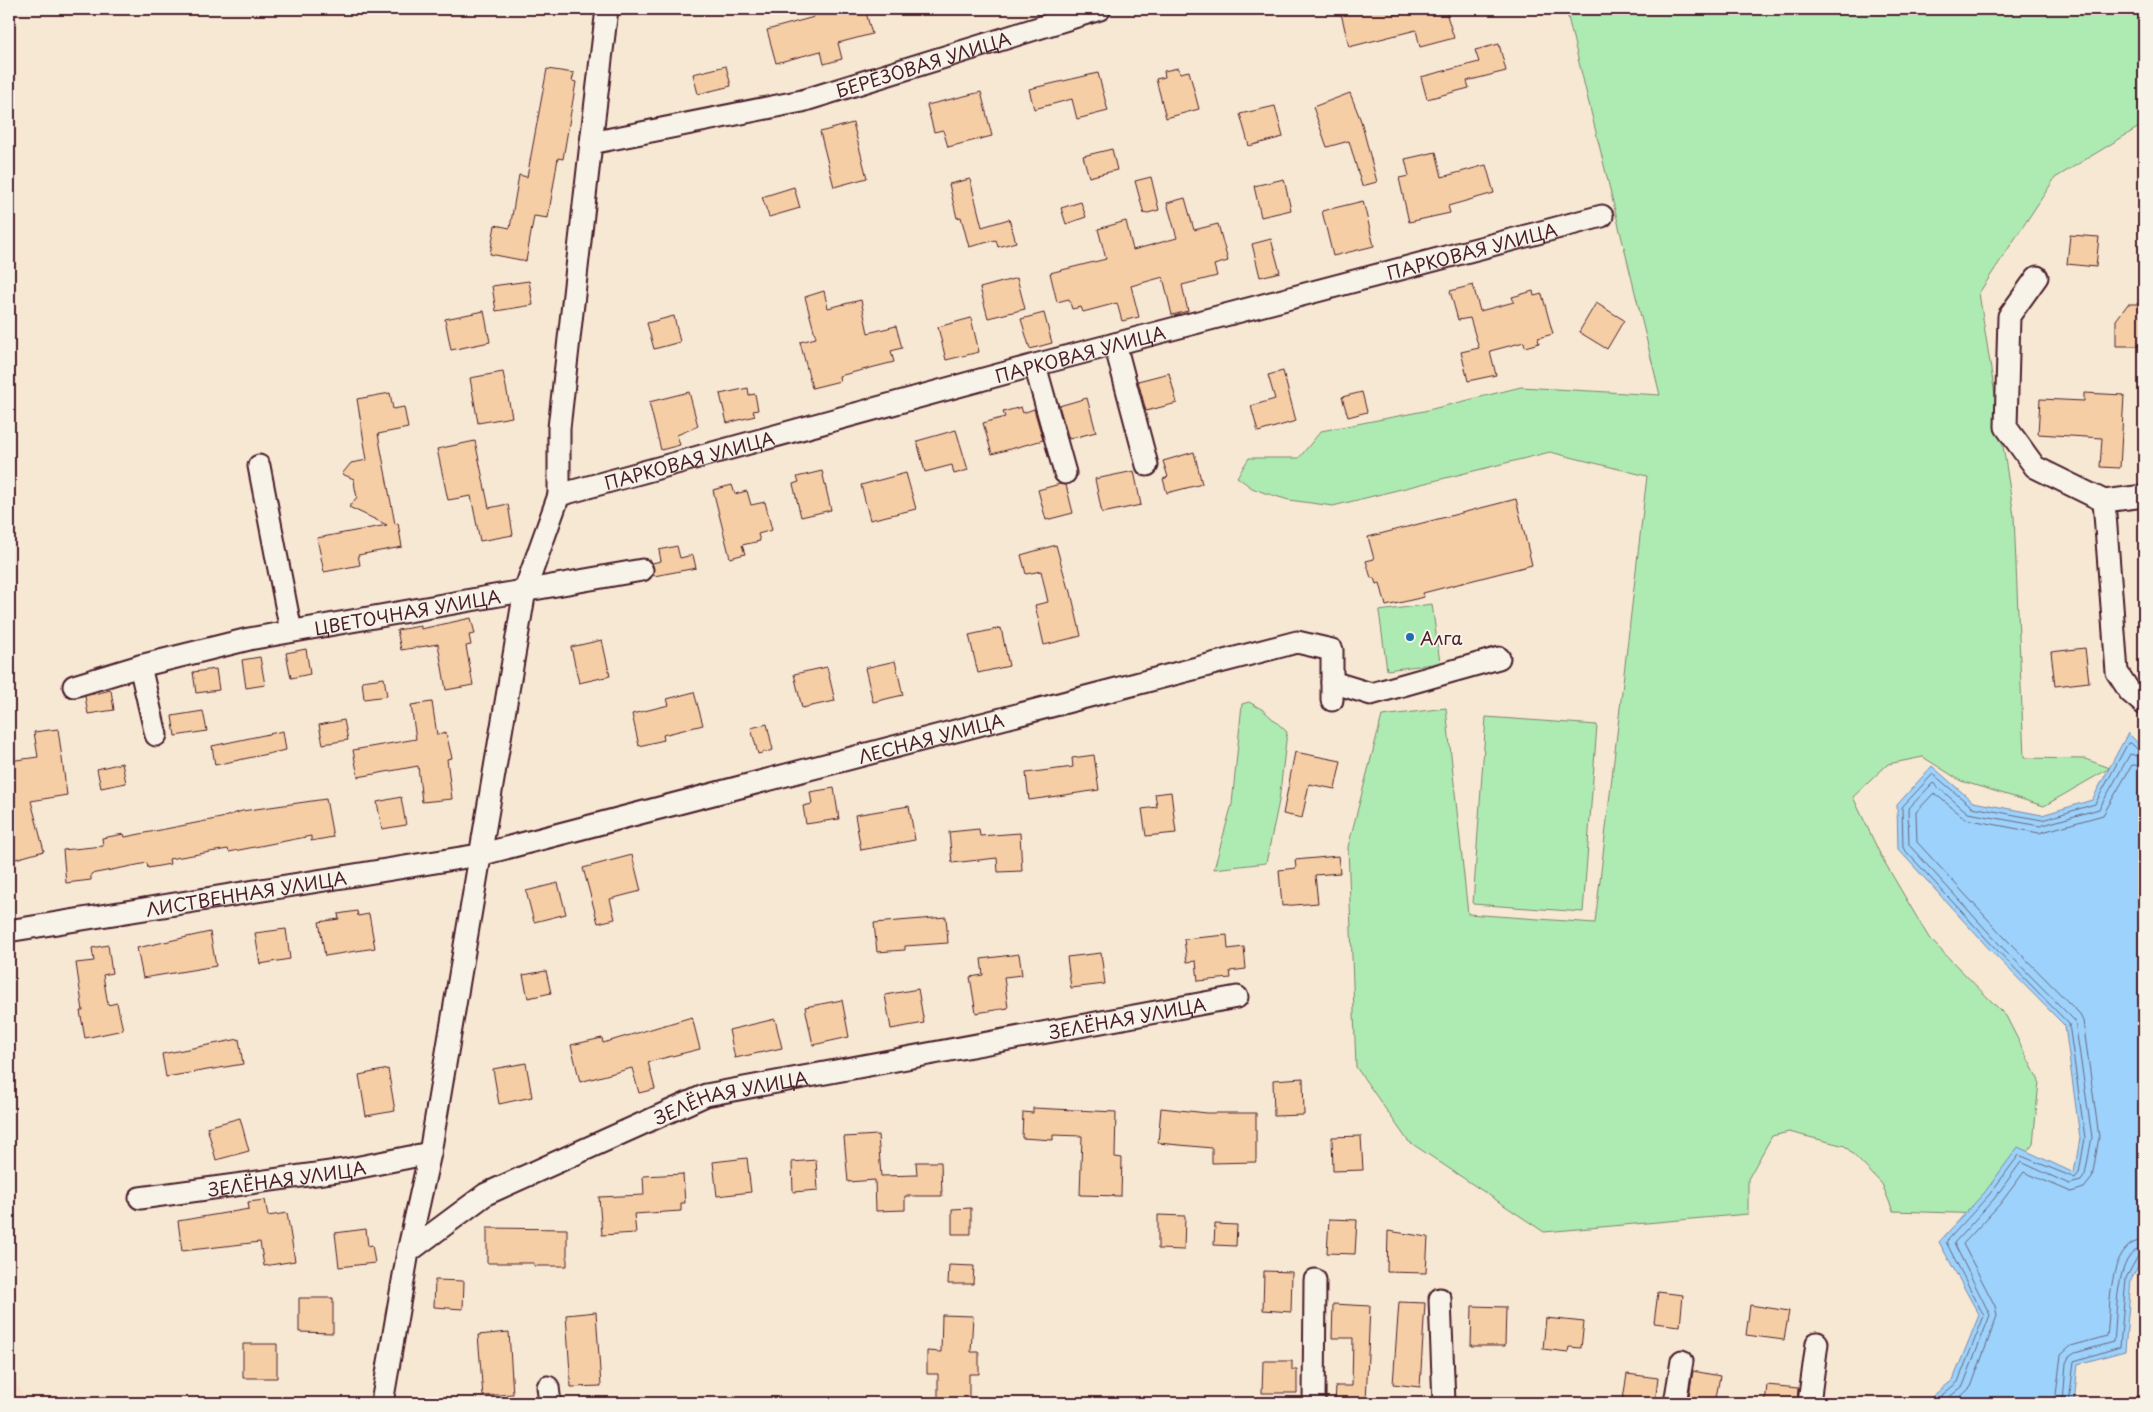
<svg xmlns="http://www.w3.org/2000/svg" width="2153" height="1412" viewBox="0 0 2153 1412" font-family="'Playpen Sans',sans-serif">
  <rect width="100%" height="100%" fill="#f7e8d4"/>
  <filter id="ink" filterUnits="userSpaceOnUse"><feTurbulence type="fractalNoise" baseFrequency=".02" numOctaves="2"/><feDisplacementMap in="SourceGraphic" scale="10" xChannelSelector="R" yChannelSelector="G"/><feConvolveMatrix kernelMatrix="1 2 1 2 8 2 1 2 1" color-interpolation-filters="sRGB"/></filter>
  <g filter="url(#ink)">
    <!-- built -->
    <path fill="#f7e0c6" d="M9,1368L27,1403H9Z"/>
    <!-- green -->
    <path fill="#aeebb2" stroke="#7c856e" d="M1566,9H2144V124L2055,178L1979,293L2014,516L2024,758L2085,759L2110,768L2044,806L1961,781L1923,757L1888,764L1853,797L1881,856L1929,938L2006,1016L2039,1081L2033,1144L1985,1214L1893,1211L1882,1184L1845,1146L1789,1132L1772,1136L1748,1179V1214L1544,1232L1408,1141L1356,1067L1348,847L1382,716L1446,708L1468,914L1595,923L1647,476L1550,452L1333,506L1289,500L1265,493L1252,488L1237,477L1249,458H1299L1321,431L1424,411L1521,387L1660,395Z
      M1432,604L1440,663L1387,670L1379,611Z
      M1249,702L1263,710L1287,732L1279,801L1266,863L1214,869L1232,804L1242,704Z
      M1486,717L1597,725L1583,912L1473,904Z"/>
    <!-- water -->
    <path fill="#9cd2fb" stroke="#7b8aa8" d="M2128,733L2144,749V1256L2131,1279L2125,1351L2078,1364L2074,1403H1924L1953,1380L1979,1315L1939,1242L1985,1192L2018,1147L2074,1173L2080,1138L2065,1026L1991,951L1898,849L1897,805L1932,766L1973,802L2042,815L2092,800Z"/>
    <g fill="none" stroke-linecap="round" stroke-linejoin="round">
      <!-- shore -->
      <path stroke="#6b677e" stroke-width="1" d="M1932,1403L1958,1382L1984,1316L1946,1242L1989,1195L2019,1155L2075,1178L2079,1173L2085,1138L2069,1024L1995,948L1903,848L1902,807L1933,774L1972,807L2042,820L2095,804L2128,743H2131L2139,751L2144,752
        M1942,1403L1963,1386L1990,1315L1954,1243L1994,1199L2021,1162L2069,1184L2081,1181L2085,1175L2092,1137L2075,1021L1999,944L1909,845L1908,809L1933,783L1968,813L2040,826L2099,809L2130,754L2144,758
        M1954,1403L1971,1387L1997,1316L1995,1306L1963,1244L2000,1204L2024,1172L2071,1192L2084,1188L2092,1178L2099,1137L2083,1021L2079,1013L2005,938L1917,842L1916,812L1934,793L1966,819L2039,833L2103,815L2132,765L2144,766
        M2055,1403L2061,1355L2071,1346L2107,1336C2111,1311 2106,1242 2144,1240
        M2063,1403L2066,1363L2069,1357L2075,1353L2114,1342C2117,1320 2114,1249 2144,1248
        M2069,1403L2074,1361L2120,1347L2126,1278L2138,1256L2144,1254"/>
    </g>
    <!-- building -->
    <path fill="#f6cea5" stroke="#4a1f2b" d="M812,9H865L872,34L838,43L842,59L824,64L821,51L776,63L767,30L814,17Z
      M1340,9H1393L1394,15L1418,9H1445L1454,38L1420,47L1416,30L1349,47Z
      M1499,44L1506,71L1467,81L1469,88L1427,99L1421,77L1479,62L1475,50Z
      M726,66L731,86L698,94L693,74Z
      M1178,68L1180,73L1189,71L1199,109L1166,118L1156,79L1165,77L1164,71Z
      M547,69L574,73L572,81L576,82L563,159L558,158L548,218L534,216L526,261L490,254L495,225L510,228L519,175L527,177Z
      M1098,73L1108,111L1077,119L1072,99L1034,109L1029,89Z
      M981,92L992,136L948,147L943,130L934,132L927,105Z
      M1350,93L1361,121L1377,182L1362,186L1349,141L1327,147L1313,107Z
      M1275,106L1283,137L1249,146L1240,114Z
      M853,123L867,178L834,187L820,132Z
      M1112,149L1117,170L1089,177L1083,156Z
      M1436,152L1442,177L1486,165L1494,193L1448,206L1450,213L1409,222L1399,178L1409,176L1405,159Z
      M1151,177L1159,210L1144,214L1135,181Z
      M970,179L982,227L1009,219L1016,242L998,247L996,240L969,247L961,217L957,218L949,184Z
      M1284,179L1291,210L1261,217L1254,186Z
      M794,187L800,208L769,217L762,197Z
      M1185,198L1194,230L1218,224L1228,261L1214,265L1217,276L1182,285L1188,311L1172,315L1163,277L1131,286L1139,317L1122,321L1117,303L1083,312L1081,307L1072,309L1069,299L1057,302L1050,273L1106,259L1098,229L1126,221L1133,250L1177,238L1167,203Z
      M1363,201L1374,246L1333,256L1322,211Z
      M1081,202L1086,217L1066,224L1061,208Z
      M2070,235L2099,237L2096,267L2067,264Z
      M1271,239L1280,272L1260,277L1252,244Z
      M1017,278L1025,309L988,318L980,288Z
      M529,281L533,305L496,311L492,286Z
      M1473,285L1480,311L1514,302L1512,297L1533,291L1534,296L1542,294L1553,334L1538,338L1539,343L1525,347L1524,342L1490,351L1496,375L1468,381L1461,352L1479,348L1470,318L1458,320L1450,291Z
      M824,291L828,308L861,300L868,333L896,326L902,348L891,351L894,362L839,376L840,381L812,388L800,342L816,338L805,297Z
      M1596,303L1624,320L1607,349L1579,332Z
      M2128,304H2144V346H2116V320Z
      M484,311L490,342L451,350L445,319Z
      M1044,313L1052,343L1030,349L1021,319Z
      M674,316L680,342L654,349L647,323Z
      M971,318L979,352L946,360L938,327Z
      M1283,371L1296,421L1258,432L1251,406L1275,399L1268,375Z
      M503,372L512,417L478,423L470,378Z
      M1169,373L1177,403L1146,411L1138,381Z
      M748,388L749,395L755,394L758,410L753,411L755,416L727,423L720,394Z
      M689,392L698,426L677,435L680,445L661,450L649,402Z
      M1362,392L1367,412L1348,417L1342,397Z
      M390,393L393,409L404,407L408,428L378,434L395,524L398,523L402,547L358,555L360,565L324,572L317,538L387,525L349,507L357,497L355,488L354,479L342,474L351,463L367,460L357,399Z
      M2084,393L2124,395L2120,468L2100,467L2102,438L2038,434L2040,399L2084,401Z
      M1087,398L1096,432L1069,439L1059,406Z
      M1021,407L1023,413L1034,409L1043,440L992,454L983,423L1005,417L1003,412Z
      M956,430L968,470L954,474L952,465L925,472L917,441Z
      M475,441L489,508L508,504L513,535L480,541L471,496L448,500L437,449Z
      M1194,452L1202,484L1167,493L1163,479L1168,477L1163,461Z
      M822,471L831,510L801,517L793,484L799,482L797,477Z
      M1134,471L1141,505L1102,513L1095,479Z
      M906,473L916,509L870,520L861,485Z
      M1060,484L1066,485L1073,513L1046,520L1038,490Z
      M732,485L735,494L747,491L751,505L765,502L772,530L758,534L760,541L742,545L745,554L730,558L713,490Z
      M1516,499L1532,565L1423,593L1424,597L1386,606L1380,583L1376,584L1374,578H1371L1366,561L1374,559L1368,537Z
      M1056,545L1068,589L1070,588L1081,636L1044,645L1035,605L1048,602L1041,571L1026,574L1021,555Z
      M677,546L680,558L693,555L696,568L654,576L652,563L661,561L659,550Z
      M471,618L475,634L469,635L471,645L466,646L473,685L446,690L438,644L401,650L397,630L421,626V629Z
      M1001,628L1009,666L978,673L969,635Z
      M602,640L610,676L579,683L571,647Z
      M2085,648L2089,682L2055,686L2051,652Z
      M306,649L310,674L291,678L286,653Z
      M260,657L265,685L246,688L242,660Z
      M895,661L903,695L873,702L865,668Z
      M827,667L835,701L802,708L794,674Z
      M216,669L219,690L196,693L193,672Z
      M384,678L387,696L364,699L362,681Z
      M111,690L114,710L88,714L85,696Z
      M694,692L703,725L663,735L664,740L639,746L632,714L669,705L667,699Z
      M432,702L437,735L446,733L452,758L447,759L452,799L422,802L418,766L358,777L353,750L416,739L411,705Z
      M203,711L207,731L175,736L172,716Z
      M344,720L348,740L323,744L319,725Z
      M767,724L773,750L758,754L751,728Z
      M58,729L67,795L31,801L44,851L12,860L9,849V761L38,757L34,732Z
      M283,731L286,750L215,765L212,746Z
      M1295,752L1341,761L1335,789L1309,784L1302,818L1283,814Z
      M1094,755L1099,790L1029,800L1026,773L1073,767L1072,758Z
      M122,763L126,783L101,788L97,769Z
      M834,788L839,819L806,824L803,806L812,804L810,792Z
      M1171,792L1176,833L1146,836L1142,809L1157,807L1155,794Z
      M401,797L406,825L382,829L377,802Z
      M326,799L333,837L311,841V836L229,852L228,849L169,859L170,864L148,868L147,863L91,874V880L66,883L63,850L103,846L102,838L124,834L125,837L221,818L242,811Z
      M909,806L915,840L861,850L855,815Z
      M979,829L980,836L1020,833L1022,871L998,872L997,858L952,863L949,832Z
      M632,855L641,891L610,899L615,919L598,923L583,868Z
      M1338,856L1340,873L1315,875L1318,903L1282,906L1279,870L1296,868L1295,860Z
      M558,883L566,914L534,922L526,891Z
      M357,911L358,916L369,914L375,948L325,956L319,922L339,919L338,914Z
      M946,917L948,943L905,946V950L877,952L874,923Z
      M286,929L290,959L260,964L255,933Z
      M210,932L216,966L143,978L137,948Z
      M1227,935L1228,949L1244,947L1246,969L1230,971L1231,978L1198,981L1196,961L1187,962L1184,939Z
      M108,945L112,973L103,975L108,1005L117,1003L123,1030L85,1038L80,1011H83L76,963L94,961L92,948Z
      M1101,953L1105,984L1071,988L1067,957Z
      M1019,954L1022,975L1004,977L1008,1008L976,1013L970,977L983,975L981,959Z
      M546,971L551,993L528,998L523,975Z
      M918,989L924,1023L891,1029L885,995Z
      M842,1000L849,1037L813,1045L805,1007Z
      M692,1017L700,1049L648,1062L655,1089L639,1093L632,1068L580,1082L571,1045L602,1038L603,1043Z
      M775,1019L782,1048L735,1058L729,1030Z
      M239,1039L243,1064L166,1077L162,1054Z
      M526,1063L532,1097L499,1104L493,1069Z
      M388,1069L395,1111L366,1116L359,1075Z
      M1303,1078L1304,1115L1274,1116L1273,1080Z
      M1033,1108L1116,1112L1115,1157L1122,1158L1121,1196L1080,1195L1082,1136L1053,1135V1140L1022,1138L1023,1112L1033,1113Z
      M1161,1108L1207,1113H1256V1162L1212,1163V1148L1158,1143Z
      M240,1118L249,1151L216,1160L207,1127Z
      M878,1135L881,1176L917,1175L916,1162H941L942,1196H905V1210L876,1211L875,1180L848,1182L844,1137Z
      M1361,1136L1363,1170L1333,1171L1332,1137Z
      M747,1158L751,1192L717,1196L713,1162Z
      M816,1160L818,1190L793,1192L792,1162Z
      M683,1174L685,1203H681V1211L634,1214L636,1233L602,1235L599,1197L644,1195L643,1176Z
      M265,1200L268,1216L287,1213L295,1261L264,1266L260,1242L182,1251L178,1221L249,1209L248,1202Z
      M971,1208V1234H952V1209Z
      M1158,1215L1185,1216L1184,1250L1158,1249Z
      M1329,1219L1357,1220L1355,1254L1327,1253Z
      M1215,1224L1237,1225L1236,1246L1214,1245Z
      M487,1228L567,1229V1266H534V1263H487Z
      M366,1229L368,1246L372,1245L375,1263L339,1267L335,1233Z
      M1388,1231L1428,1237L1426,1273L1387,1272Z
      M949,1265L974,1266L973,1284H948Z
      M1264,1271L1292,1272L1291,1312L1263,1310Z
      M435,1280L464,1281L463,1309L434,1307Z
      M1658,1292L1683,1295L1680,1326L1654,1323Z
      M299,1298H333V1333L299,1332Z
      M1399,1302L1425,1303L1420,1387L1393,1384Z
      M1333,1304L1370,1306L1366,1403H1335L1336,1386H1352L1353,1338H1332Z
      M1750,1305L1789,1311L1784,1340L1746,1335Z
      M1472,1306L1506,1307L1505,1346H1471Z
      M596,1312L601,1386L571,1387L566,1315Z
      M942,1315L973,1316L971,1352H979V1374H969V1403H938V1374H927V1351L941,1352Z
      M1546,1318L1584,1322L1581,1348L1569,1347L1568,1352L1543,1349Z
      M509,1332L513,1394L483,1396L478,1335Z
      M243,1344H277V1378H243Z
      M1263,1361H1292V1370H1297V1393H1262Z
      M1693,1371L1720,1376L1715,1403L1688,1402Z
      M1627,1374L1658,1378L1655,1403L1623,1399Z
      M1767,1385L1798,1388L1797,1403H1765Z"/>
    <g fill="none" stroke-linecap="round" stroke-linejoin="round">
      <defs>
        <g id="minor">
          <path d="M591,143L607,9"/>
          <path d="M2037,277L2009,316L2006,427L2035,467L2104,501"/>
          <path d="M1115,344L1147,465"/>
          <path d="M1035,365L1065,473"/>
          <path d="M259,466L291,631"/>
          <path id="s1" d="M559,495L1035,365L1602,216"/>
          <path d="M2144,496L2104,501L2117,672L2130,692L2144,704"/>
          <path d="M140,666L156,735"/>
          <path d="M1332,682L1371,694L1499,658"/>
          <path id="s2" d="M74,686L140,666L249,639L642,570"/>
          <path id="s3" d="M14,930L479,855L1297,642L1332,650V700"/>
          <path id="s4" d="M140,1198L345,1170L430,1153"/>
          <path id="s5" d="M408,1252L430,1153L525,590L559,495V428L591,143L802,101L1100,9"/>
          <path d="M1440,1299L1444,1403"/>
          <path d="M548,1387L550,1403"/>
          <path id="s6" d="M382,1403L408,1252L486,1194L706,1095L1237,997"/>
          <path d="M1314,1403L1315,1280"/>
          <path d="M1675,1403L1682,1361"/>
          <path d="M1809,1403L1817,1343"/>
        </g>
      </defs>
      <!-- minor casing -->
      <use href="#minor" stroke="#4a1f2b" stroke-width="25"/>
      <!-- minor -->
      <use href="#minor" stroke="#f7f3e8" stroke-width="21"/>
    </g>
  </g>
  <!-- markers -->
  <circle fill="#1f6fb2" stroke="#f7f3e8" stroke-width="2" cx="1410" cy="637" r="5"/>
  <g text-anchor="middle" dominant-baseline="central" stroke-width="4" stroke-linejoin="round" paint-order="stroke">
    <!-- street labels -->
    <g font-size="18" fill="#4a1f2b" stroke="#f7f3e8">
      <text stroke="none"><textPath href="#s5" startOffset="1469">БЕРЁЗОВАЯ УЛИЦА</textPath></text>
      <text stroke="none"><textPath href="#s1" startOffset="945">ПАРКОВАЯ УЛИЦА</textPath></text>
      <text stroke="none"><textPath href="#s1" startOffset="540">ПАРКОВАЯ УЛИЦА</textPath></text>
      <text stroke="none"><textPath href="#s1" startOffset="135">ПАРКОВАЯ УЛИЦА</textPath></text>
      <text stroke="none"><textPath href="#s2" startOffset="342">ЦВЕТОЧНАЯ УЛИЦА</textPath></text>
      <text stroke="none"><textPath href="#s3" startOffset="938">ЛЕСНАЯ УЛИЦА</textPath></text>
      <text stroke="none"><textPath href="#s3" startOffset="235">ЛИСТВЕННАЯ УЛИЦА</textPath></text>
      <text stroke="none"><textPath href="#s6" startOffset="920">ЗЕЛЁНАЯ УЛИЦА</textPath></text>
      <text stroke="none"><textPath href="#s6" startOffset="515">ЗЕЛЁНАЯ УЛИЦА</textPath></text>
      <text stroke="none"><textPath href="#s4" startOffset="148">ЗЕЛЁНАЯ УЛИЦА</textPath></text>
    </g>
    <!-- poi labels -->
    <g font-size="18" fill="#4a1f2b" stroke="#f7f3e8" text-anchor="start">
      <text x="1420" y="637">Алга</text>
    </g>
  </g>
  <!-- margin -->
  <rect width="2153" height="1412" fill="none" stroke="#f7f3e8" stroke-width="30"/>
  <rect x="15" y="15" width="2123" height="1382" fill="none" stroke="#4a1f2b" stroke-width="2" filter="url(#ink)"/>
</svg>
